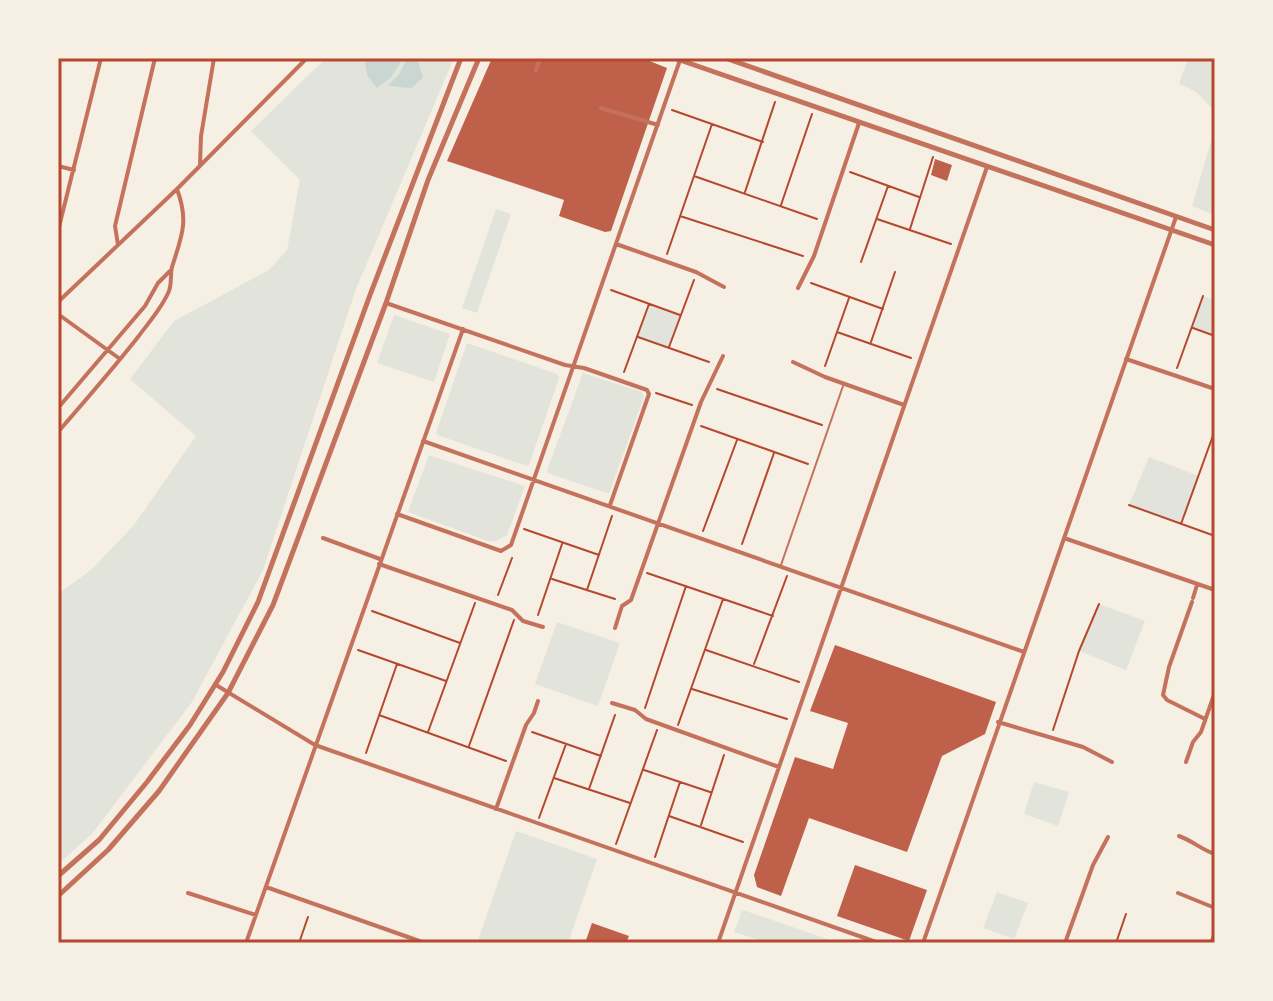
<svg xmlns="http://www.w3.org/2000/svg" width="1273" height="1001" viewBox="0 0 1273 1001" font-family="Commissioner,sans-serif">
  <rect width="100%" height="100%" fill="#f6efe4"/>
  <!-- green -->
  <path fill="#e2e4dc" d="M326,58H454L356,289L263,570L192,702L92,834L58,864V594L92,569L134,525L196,436L130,379L174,321L269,270L287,250L300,180L251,131Z
    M1188,58H1215V114C1206,99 1195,89 1179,84Z
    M1215,128V215L1192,206Z
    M496,209L511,214L477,313L462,308Z
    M1203,296L1215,300V336L1192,328Z
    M649,304L680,315L668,348L637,337Z
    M394,315L450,334L434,382L377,363Z
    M467,343L557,374L559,378L529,465L527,466L437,435L436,433Z
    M583,373L642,392L644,397L609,494L548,473L547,470Z
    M429,455L525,486L507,535L495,542L488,541L408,512Z
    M1149,457L1199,476L1181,524L1129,505Z
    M1099,604L1145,621L1126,670L1079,651Z
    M557,622L620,643L598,706L535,684Z
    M1034,782L1069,792L1058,826L1024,814Z
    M516,831L597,859L568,943H477Z
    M997,892L1028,903L1014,939L983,928Z
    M742,911H746L839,943H768L734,932Z"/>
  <!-- water -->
  <path fill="#c9d6d2" d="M369,58H397L401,62L391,77L377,88L367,75L365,63Z
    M407,58L418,61L423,78L411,88L388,86L400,73Z"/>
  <!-- building -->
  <path fill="#bf614a" d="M492,58H642L667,68L611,231L605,232L559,216L564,200L447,161Z
    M935,159L952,165L947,181L931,175Z
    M835,645L996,702L985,734L942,756L907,852L809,818L781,896L757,887L754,875L795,757L833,769L848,723L810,711Z
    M855,865L927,890L909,941L837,916Z
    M592,923L629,936L626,943H585Z"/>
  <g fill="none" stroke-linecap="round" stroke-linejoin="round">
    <!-- path -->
    <path stroke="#b5482f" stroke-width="2" d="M672,110L763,142
      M850,172L919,197
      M694,176L817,219
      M745,192L775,102
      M781,205L812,114
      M680,216L803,256
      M877,219L951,244
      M910,229L933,157
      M667,254L712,124
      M861,262L888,186
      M811,283L883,309
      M611,290L680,315
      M1193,328L1215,336
      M837,332L911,358
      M638,337L709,362
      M871,342L895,272
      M669,347L694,280
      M825,366L849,298
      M1177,368L1203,296
      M624,372L649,304
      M717,389L822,425
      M656,393L692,405
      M701,426L808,464
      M1129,505L1215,536
      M1181,524L1215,430
      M524,529L599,555
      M703,531L737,440
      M742,544L774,453
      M647,573L773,616
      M552,579L615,599
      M587,590L612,516
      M498,595L512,558
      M372,611L460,643
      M538,615L562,544
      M358,650L446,681
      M706,650L799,682
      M754,664L787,576
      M692,689L787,719
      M645,708L686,586
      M379,715L506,761
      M678,725L723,599
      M1053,730L1079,651L1099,604
      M428,732L475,603
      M532,732L601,756
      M469,746L514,620
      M366,753L397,664
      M644,770L710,792
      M554,778L630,803
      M589,789L615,715
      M669,816L743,842
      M539,818L566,744
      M701,825L724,755
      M616,844L657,730
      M655,857L680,782
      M299,943L308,917
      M1116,943L1126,914"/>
    <!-- service -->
    <path stroke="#c5725c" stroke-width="2" d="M781,565L843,386"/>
    <!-- minor -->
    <path stroke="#c5725c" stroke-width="4" d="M536,70L540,58
      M601,108L658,125
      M200,165L201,136L214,58
      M58,166L74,170
      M58,231L101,58
      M616,244L696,272L724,287
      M118,245L115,226L155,58
      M798,288L814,256L859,123
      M58,302L177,189L307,58
      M386,303L565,365L584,368L647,390L649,394L610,505
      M58,314L120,359
      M1126,359L1215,389
      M793,362L825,377L904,405
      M58,408L145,306L158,283L170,271
      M58,432C85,401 112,370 138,337C149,322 162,308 169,291C172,283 170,275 172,267C182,235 189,222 177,189
      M423,441L1024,652
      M397,514L501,551L511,545L680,60
      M323,538L380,559
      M1064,538L1215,590
      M379,564L512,610L523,621L543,627
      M1193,598L1197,585
      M1192,602L1169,667L1163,695L1167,700L1205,719
      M615,628L622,606L631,600L701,402L723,356
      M216,685L315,745L879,943
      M612,703L635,710L646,719L779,767
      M998,722L1083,747L1112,762
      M1186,762L1193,742L1201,732L1215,692
      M496,809L526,725L534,713L538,701
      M1179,836C1193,841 1202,850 1215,854
      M266,887L425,943
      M188,893L256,915
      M1178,893L1215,908
      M246,943L463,329
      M718,943L987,167
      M923,943L1176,217
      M1065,943L1093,865L1108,837
      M1211,943L1215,933"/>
    <!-- tertiary -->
    <path stroke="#c5725c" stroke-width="5" d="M674,58L1215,245
      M725,58L1215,230
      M58,876L99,840L147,782L190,725L223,672L258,602L370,295L461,58
      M58,896L108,850L159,791L228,693L273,605L386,303L428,180L479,58"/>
  </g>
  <!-- border -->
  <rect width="1273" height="1001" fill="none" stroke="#f6efe4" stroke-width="120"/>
  <rect x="60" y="60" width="1153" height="881" fill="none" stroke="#b5482f" stroke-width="3"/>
</svg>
